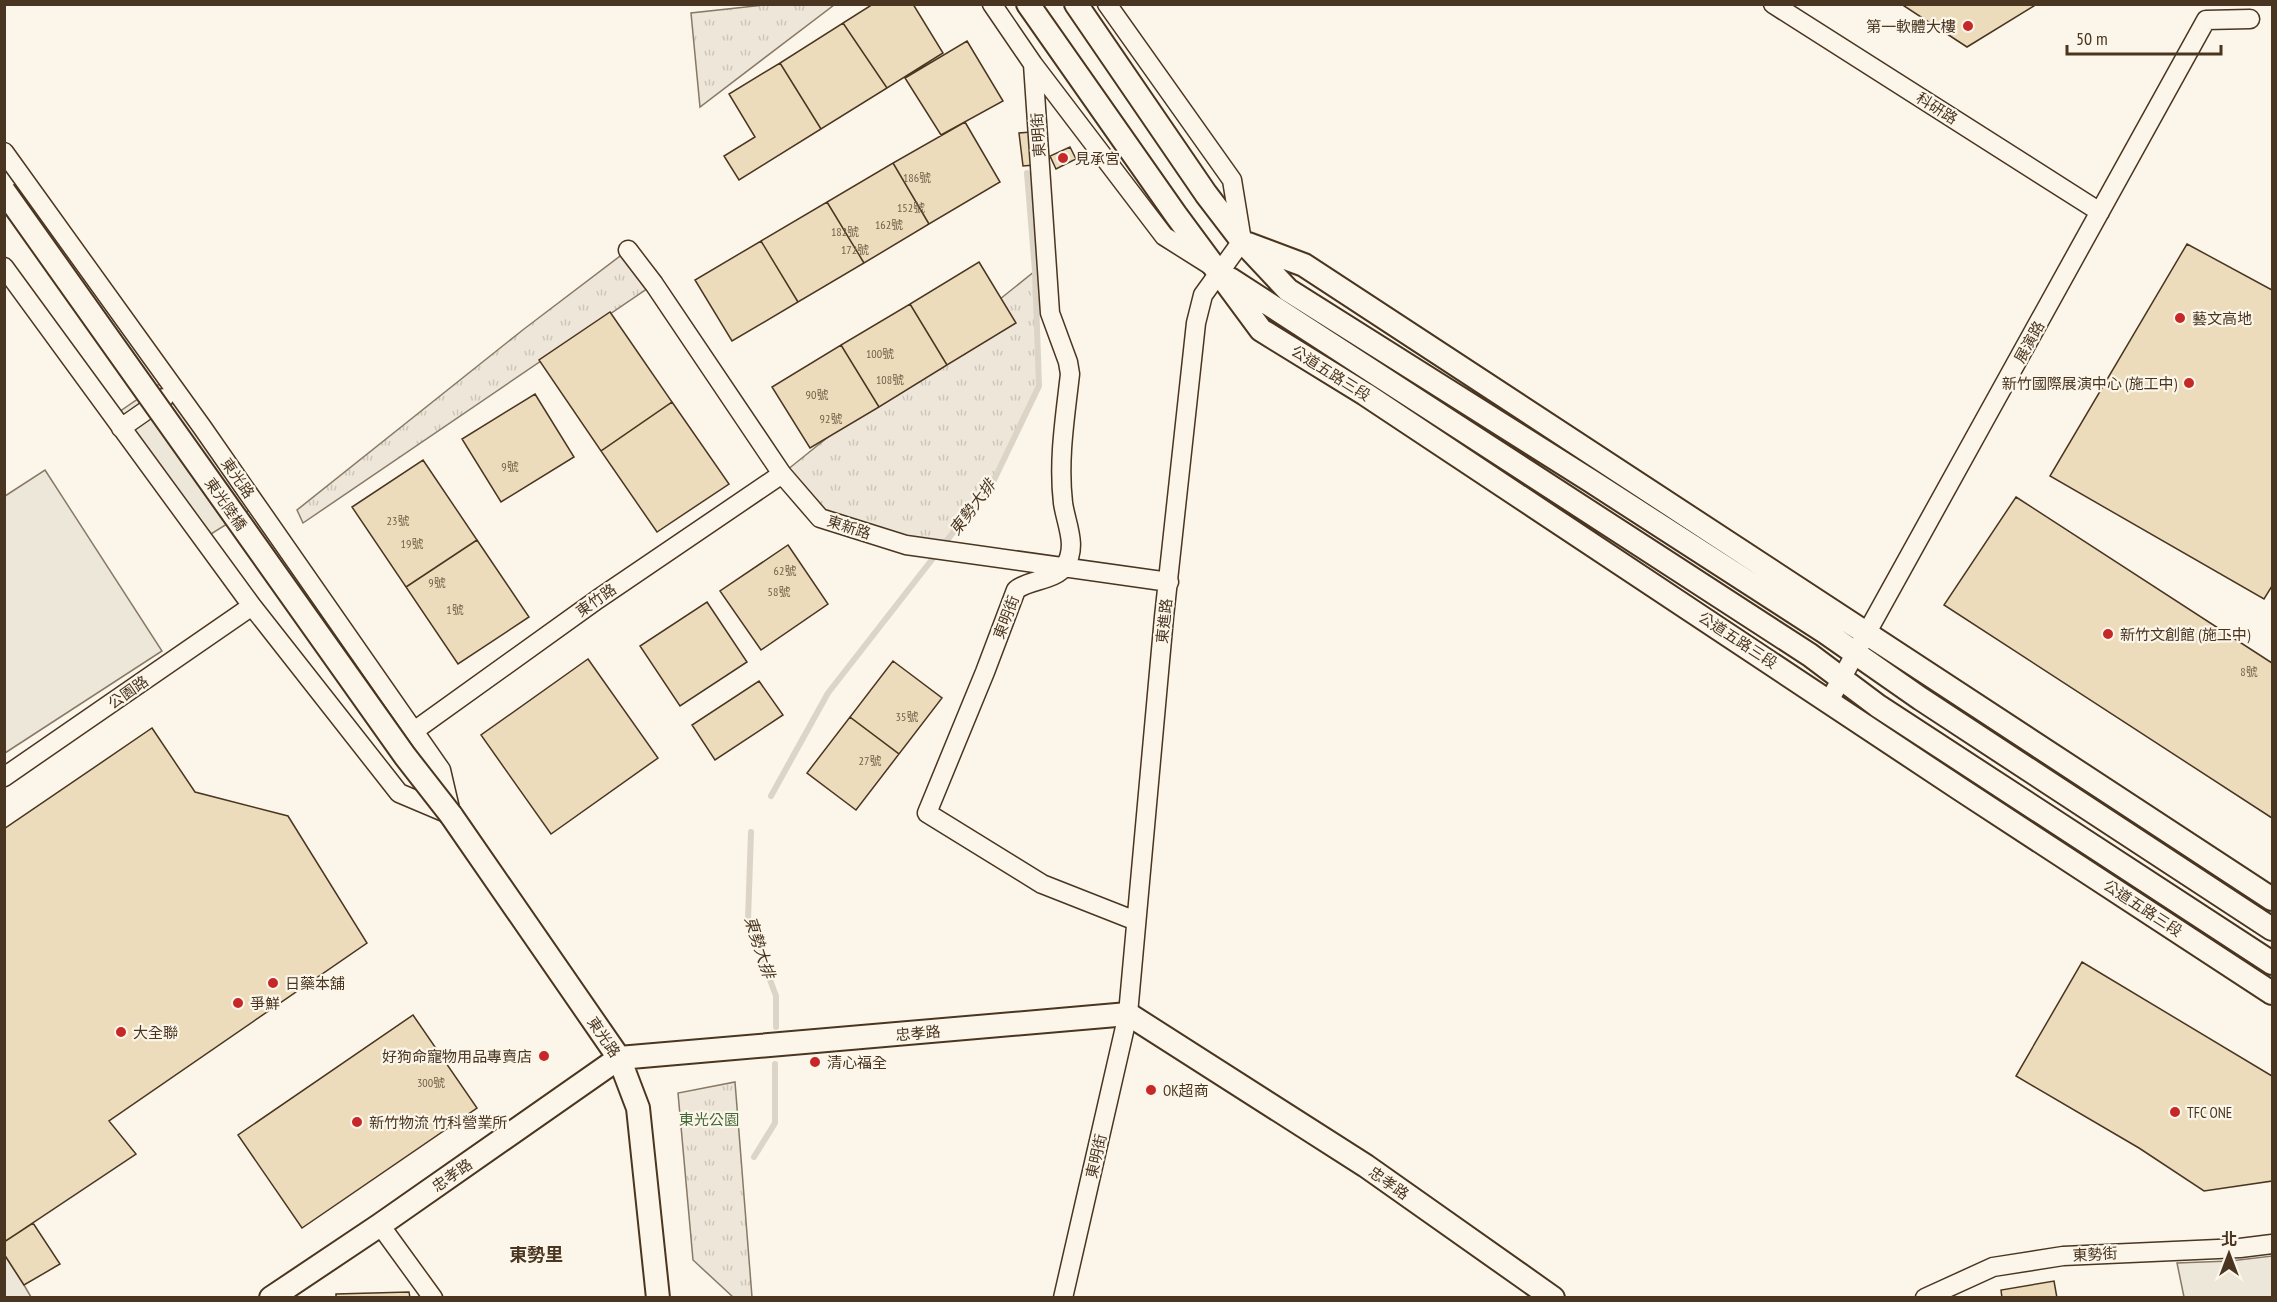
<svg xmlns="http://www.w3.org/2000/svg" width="2277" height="1302" viewBox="0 0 2277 1302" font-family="'PT Sans Narrow','Noto Sans TC',sans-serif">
  <defs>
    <pattern id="grass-tufts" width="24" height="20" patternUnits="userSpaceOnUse" patternTransform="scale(1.5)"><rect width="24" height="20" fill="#ede6d9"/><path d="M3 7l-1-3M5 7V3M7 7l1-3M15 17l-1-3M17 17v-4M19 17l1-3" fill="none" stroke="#cdc6ba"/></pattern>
  </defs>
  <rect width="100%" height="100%" fill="#fbf6e9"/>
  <!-- grass -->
  <path fill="url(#grass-tufts)" stroke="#887966" stroke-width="1.5" d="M765,5H834L700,107L691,13Z
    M628,250L654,284L303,523L297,510L524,329Z
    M1035,271L1039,386L994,480L940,549L820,518L782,474Z
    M735,1082L752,1297H733L693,1260L678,1093Z"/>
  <!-- parking -->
  <path fill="#ede7d9" stroke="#887966" stroke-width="1.5" d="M161,383L251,509L211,534L119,412Z
    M45,470L162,651L5,753V496Z
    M4,1254L24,1285L31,1297H5Z
    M2272,1256V1297H2184L2177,1263L2230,1261Z"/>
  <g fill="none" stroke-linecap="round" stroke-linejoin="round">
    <!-- stream -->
    <path stroke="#dcd4c6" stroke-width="6" d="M771,796L828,693L994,480L1039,386L1035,271L1027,173
      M751,832L748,920L776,996V1027
      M754,1157L775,1123V1064"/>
  </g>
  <!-- building -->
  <path fill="#ecdcbc" stroke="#4a3520" stroke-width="1.5" d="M873,4H913L943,53L887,88L843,23Z
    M1901,4H2037L1967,47Z
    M843,23L887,88L821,129L780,63Z
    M967,41L1003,101L941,135L905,78Z
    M780,63L821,129L739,180L724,156L755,137L729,94Z
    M965,122L1000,182L929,224L893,163Z
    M1031,132L1034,165L1023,166L1019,133Z
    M1070,147L1076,159L1056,169L1050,156Z
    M893,163L929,224L864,263L827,202Z
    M827,202L864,263L798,302L761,241Z
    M761,241L798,302L732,341L695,280Z
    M2187,244L2272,290V586L2264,599L2050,476Z
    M979,262L1016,323L947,365L910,304Z
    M910,304L947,365L879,407L841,345Z
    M610,312L672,402L601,451L539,360Z
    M841,345L879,407L810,448L772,387Z
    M535,394L574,457L501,502L462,439Z
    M672,402L729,484L657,532L601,451Z
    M423,460L477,540L406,587L352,507Z
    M2016,497L2272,663V818L1944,605Z
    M477,540L529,617L458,664L406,587Z
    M788,545L828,604L761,650L720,591Z
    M707,602L747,662L680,706L640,646Z
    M588,659L658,758L551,834L481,735Z
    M893,661L942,698L899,754L850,717Z
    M759,681L783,715L715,760L692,725Z
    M850,717L899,754L856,810L807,773Z
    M152,728L195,792L288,816L367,943L109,1121L136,1154L4,1242V829Z
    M2082,962L2272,1076V1181L2204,1191L2139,1148L2016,1076Z
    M413,1015L477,1108L302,1228L238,1135Z
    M33,1223L60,1264L24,1285L4,1254V1242Z
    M2054,1281L2057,1298H2002L2001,1290Z
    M409,1292L410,1298H336V1294Z"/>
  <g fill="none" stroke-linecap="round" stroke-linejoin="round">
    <defs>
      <path id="minor" d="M992,4L1033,64L1164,236L1210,265
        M1773,4L2100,212
        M1033,64L1050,313L1068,362L1070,374C1065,418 1058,460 1063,503C1066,524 1078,546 1065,566C1055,581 1029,579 1016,590L985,672L927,813L1042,884L1136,921
        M4,152L202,427L441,770L451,813
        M628,250L654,284L782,474L820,518L906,545L1169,582
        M4,267L252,606L399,793L451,815
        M121,428L164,398
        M1829,701L2206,20L2250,19
        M414,731L598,599L782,474
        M4,777L252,606
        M380,1225L433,1298
        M1063,1298L1128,1014L1164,617L1196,323L1203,295L1242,241L1232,180L1107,4
        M1925,1298L1993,1267L2063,1256L2240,1248L2272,1244"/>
      <path id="tertiary" d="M1028,4L1176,215L1261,330L1365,394L1960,789L2272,993
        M1076,4L1206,194L1242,241L1288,290L1591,481L1825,632L1921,699L2272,929
        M1248,244L1304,265L2272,899
        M1230,279L1810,655L1878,706L2272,963
        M451,815L619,1058L638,1108L658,1298
        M271,1298L380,1225L619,1058L1128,1014L1366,1166L1553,1298"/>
    </defs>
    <!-- minor casing -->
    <use href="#minor" stroke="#4a3520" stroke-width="21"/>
    <!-- tertiary casing -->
    <use href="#tertiary" stroke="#4a3520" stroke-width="26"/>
    <!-- minor -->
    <use href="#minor" stroke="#fbf6e9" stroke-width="18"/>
    <!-- tertiary -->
    <use href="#tertiary" stroke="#fbf6e9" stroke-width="22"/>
    <defs>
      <path id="tertiary-bridge" d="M4,191L405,756L451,815"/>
    </defs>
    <!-- tertiary-bridge casing -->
    <use href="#tertiary-bridge" stroke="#4a3520" stroke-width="26" stroke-linecap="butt"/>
    <!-- tertiary-bridge -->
    <use href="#tertiary-bridge" stroke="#fbf6e9" stroke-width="22"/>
  </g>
  <!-- markers -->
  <g fill="#c62828" stroke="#fbf6e9" stroke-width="2">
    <circle cx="1968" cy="26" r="6"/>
    <circle cx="1063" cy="158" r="6"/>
    <circle cx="2180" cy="318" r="6"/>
    <circle cx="2189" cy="383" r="6"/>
    <circle cx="2108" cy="634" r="6"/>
    <circle cx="273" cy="983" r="6"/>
    <circle cx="238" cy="1003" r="6"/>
    <circle cx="121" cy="1032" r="6"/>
    <circle cx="544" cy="1056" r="6"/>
    <circle cx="815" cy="1062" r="6"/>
    <circle cx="1151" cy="1090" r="6"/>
    <circle cx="2175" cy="1112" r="6"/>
    <circle cx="357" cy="1122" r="6"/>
  </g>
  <g text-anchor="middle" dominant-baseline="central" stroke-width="4.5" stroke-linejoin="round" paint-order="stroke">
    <!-- number labels -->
    <g font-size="12" fill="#725f47">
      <text x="917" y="177">186號</text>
      <text x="911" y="207">152號</text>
      <text x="889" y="224">162號</text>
      <text x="845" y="231">182號</text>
      <text x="855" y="249">172號</text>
      <text x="880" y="353">100號</text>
      <text x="890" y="379">108號</text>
      <text x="817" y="394">90號</text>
      <text x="831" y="418">92號</text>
      <text x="510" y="466">9號</text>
      <text x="398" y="520">23號</text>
      <text x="412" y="543">19號</text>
      <text x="785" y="570">62號</text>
      <text x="437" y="582">9號</text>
      <text x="779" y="591">58號</text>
      <text x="455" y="609">1號</text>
      <text x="2249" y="671">8號</text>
      <text x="907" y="716">35號</text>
      <text x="870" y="760">27號</text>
      <text x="431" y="1082">300號</text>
    </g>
    <!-- poi labels -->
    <g font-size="15" fill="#4a3520" stroke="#fbf6e9" text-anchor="start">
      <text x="1956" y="26" text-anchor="end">第一軟體大樓</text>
      <text x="1075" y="158">見承宮</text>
      <text x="2192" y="318">藝文高地</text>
      <text x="2177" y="383" text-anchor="end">新竹國際展演中心 (施工中)</text>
      <text x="2120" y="634">新竹文創館 (施工中)</text>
      <text x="285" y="983">日藥本舖</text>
      <text x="250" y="1003">爭鮮</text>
      <text x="133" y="1032">大全聯</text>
      <text x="532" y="1056" text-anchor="end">好狗命寵物用品專賣店</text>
      <text x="827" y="1062">清心福全</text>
      <text x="1163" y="1090">OK超商</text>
      <text x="2187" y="1112">TFC ONE</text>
      <text x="369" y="1122">新竹物流 竹科營業所</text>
    </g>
    <!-- street labels -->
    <g font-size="15" fill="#4a3520" stroke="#fbf6e9">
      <text transform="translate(1937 108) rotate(32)">科研路</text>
      <text transform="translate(1038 135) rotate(-94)">東明街</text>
      <text transform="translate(2029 342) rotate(-61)">展演路</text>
      <text transform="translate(1331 373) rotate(32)">公道五路三段</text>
      <text transform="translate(238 478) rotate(55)">東光路</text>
      <text transform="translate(226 504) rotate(55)">東光陸橋</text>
      <text transform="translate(849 527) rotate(18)">東新路</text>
      <text transform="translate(596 600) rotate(-35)">東竹路</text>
      <text transform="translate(1006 617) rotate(-69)">東明街</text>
      <text transform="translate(1164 621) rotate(-84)">東進路</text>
      <text transform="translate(1738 640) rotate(33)">公道五路三段</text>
      <text transform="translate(128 692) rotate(-35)">公園路</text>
      <text transform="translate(2143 908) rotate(33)">公道五路三段</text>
      <text transform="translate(918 1033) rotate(-5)">忠孝路</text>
      <text transform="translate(604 1037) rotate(56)">東光路</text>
      <text transform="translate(1096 1156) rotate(-77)">東明街</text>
      <text transform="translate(452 1175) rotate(-35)">忠孝路</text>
      <text transform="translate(1389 1183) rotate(35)">忠孝路</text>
      <text transform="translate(2095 1254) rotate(-3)">東勢街</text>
    </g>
    <!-- park labels -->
    <g font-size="15" fill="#436837" stroke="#fbf6e9">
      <text x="709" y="1119">東光公園</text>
    </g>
    <!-- water labels -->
    <g font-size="16" font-style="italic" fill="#4a3520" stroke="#fbf6e9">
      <text transform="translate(972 507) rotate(-53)">東勢大排</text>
      <text transform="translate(760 947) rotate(72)">東勢大排</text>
    </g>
    <!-- quarter labels -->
    <g font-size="18" font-weight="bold" fill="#4a3520" stroke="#fbf6e9">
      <text x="536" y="1254">東勢里</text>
    </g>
  </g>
  <!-- border -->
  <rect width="2277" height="1302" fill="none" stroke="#4a3520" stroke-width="12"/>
  <!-- north arrow -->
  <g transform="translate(2229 1254)" stroke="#fbf6e9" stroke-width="4.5" paint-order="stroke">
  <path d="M0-4.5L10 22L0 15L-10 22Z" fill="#4a3520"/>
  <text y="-9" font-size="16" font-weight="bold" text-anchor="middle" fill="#4a3520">北</text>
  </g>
  <!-- scale -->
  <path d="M2067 45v9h154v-9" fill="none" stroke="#4a3520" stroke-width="3"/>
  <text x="2076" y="45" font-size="18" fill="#4a3520" stroke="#fbf6e9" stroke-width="4.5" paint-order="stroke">50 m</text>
</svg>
